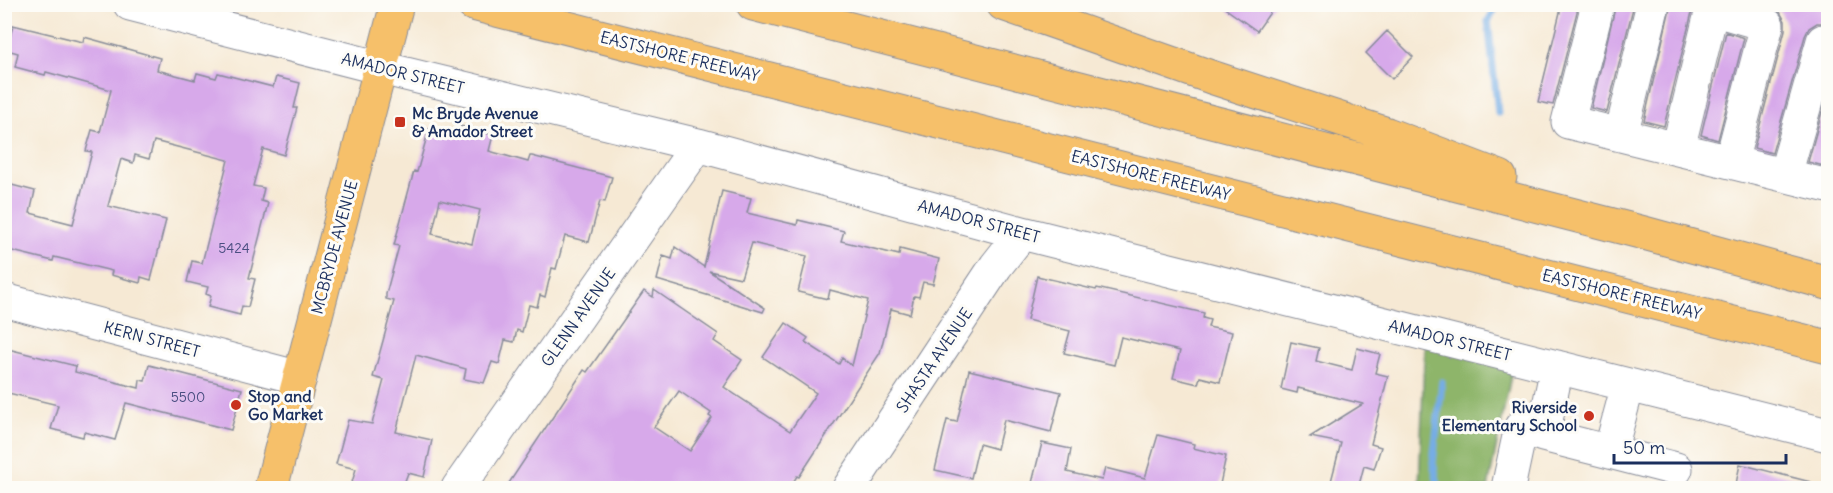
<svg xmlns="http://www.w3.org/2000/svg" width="1833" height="493" viewBox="0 0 1833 493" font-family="Delius,sans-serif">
  <rect width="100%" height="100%" fill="#fdfcf7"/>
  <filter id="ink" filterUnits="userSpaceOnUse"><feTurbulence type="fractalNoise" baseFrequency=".0167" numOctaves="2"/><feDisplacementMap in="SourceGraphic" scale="12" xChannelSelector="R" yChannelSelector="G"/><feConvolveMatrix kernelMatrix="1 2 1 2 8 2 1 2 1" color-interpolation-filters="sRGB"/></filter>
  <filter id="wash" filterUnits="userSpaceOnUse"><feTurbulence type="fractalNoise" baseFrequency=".008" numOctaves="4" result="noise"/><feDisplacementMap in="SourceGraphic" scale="24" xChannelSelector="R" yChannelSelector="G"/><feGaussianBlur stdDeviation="1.35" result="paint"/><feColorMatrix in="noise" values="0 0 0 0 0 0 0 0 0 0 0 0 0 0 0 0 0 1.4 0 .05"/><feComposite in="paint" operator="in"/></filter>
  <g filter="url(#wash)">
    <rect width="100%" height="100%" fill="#f6e9d4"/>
    <!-- forest -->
    <path fill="#8eb56b" stroke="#547264" stroke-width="1.5" d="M1425,334L1515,356L1488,488H1419Z"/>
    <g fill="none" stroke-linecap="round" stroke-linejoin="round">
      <!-- stream -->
      <path stroke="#76ade5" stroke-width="7" d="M1498,4L1488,21L1498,113
        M1439,488L1433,463L1442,382"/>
    </g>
    <g id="blocks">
      <!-- building -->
      <path fill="#d7a9ea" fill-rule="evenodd" d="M1219,4H1276L1257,31Z
        M1562,4H1579L1553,105L1538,102Z
        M1616,4H1634L1607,112L1591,108Z
        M1671,4H1694L1664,126L1644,121Z
        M1764,4H1828V23H1817L1809,28L1805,36L1772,153L1754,148L1785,30V21L1780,12Z
        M13,25L83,42L84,37L160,58L157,70L195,80L197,73L216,78L218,73L273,87L276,77L300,83L294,108H297L284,155L263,149L253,186L264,188L261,201L268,203L249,278L255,279L248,307L242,306L240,315L208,307L211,296L206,294L208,287L187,282L192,261L202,263L228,160L154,141L149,159L135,155L133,163L121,159L108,206L166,220L151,280L141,277L140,283L111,275L112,271L54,257L53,261L4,249V183L35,191L30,213L73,224L92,152L86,151L92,130L100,132L111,90L46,72L45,75L15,67L18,53L7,50Z
        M1387,31L1413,57L1392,79L1366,53Z
        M1726,32L1744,38L1718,140L1701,135Z
        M1828,90V167L1808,162Z
        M460,126L493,135L489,151L528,162L530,156H532L612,177L605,202L600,201L589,242L565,236L556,269L552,268L545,297L540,295L537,307L529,305L522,332L517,330L514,342L505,340L499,364L492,362L484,383L464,379L466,369L416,355L396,432L432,440L424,477L408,473L402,489H350L356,469L336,464L348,420L372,424L384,380L373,377L394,301L386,299V294L399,246L394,245L414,171L417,172L429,129L457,137ZM440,200L480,210L472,244L432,234Z
        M722,191L751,198L747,213L797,225L798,220L844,231L841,241L899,255L900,249L939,259L933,284L923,282L919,297L914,296L910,314L891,309L880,353L799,477L797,476L789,489H505L584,370L587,372L644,291L653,297L654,290L718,334L714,341L742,360L724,387L790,431L816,393L763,357L786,323L808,338L805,342L839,364L842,358L852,366L868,300L830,290L828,299L798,292L807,256L752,243L741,278L709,271L765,308L763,312L657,280L663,256L672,259L675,247L704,267ZM679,391L711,413L709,416L712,418L690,451L654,427Z
        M1037,276L1096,290L1097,288L1204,313L1203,318L1210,320L1208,327L1232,332L1220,382L1200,377L1198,384L1173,378L1180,351L1121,337L1114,365L1064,353L1070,331L1027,320Z
        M1291,342L1319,348L1316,361L1352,370L1357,348L1380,354L1375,373L1388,376L1371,444L1381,447L1374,469L1364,466L1358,489H1329L1341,443L1310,437L1363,404L1298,388L1297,393L1281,389Z
        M4,348L76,366L75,372L139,388L140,380L145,381L149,365L242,389L231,430L126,403L115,440L84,432L83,437L51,429L58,405L4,392Z
        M969,370L1061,392L1051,432L1004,420L997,449L979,444L971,478L935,470L947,420L957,422Z
        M1158,435L1194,444L1193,448L1226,456L1219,489L1053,488L1032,483L1042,443L1071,449L1067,472L1102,480L1105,468L1145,478Z
        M1740,464L1811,482L1810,489H1735Z"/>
    </g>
  </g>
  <g filter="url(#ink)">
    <use href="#blocks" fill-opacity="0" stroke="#888c99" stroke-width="1.5"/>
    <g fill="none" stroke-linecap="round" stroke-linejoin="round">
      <defs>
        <path id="minor" d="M130,4L381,68L698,145L1022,233L1828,435
          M1598,4L1568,122L1828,186
          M1621,135L1653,4
          M1678,149L1712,9L1767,25L1731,162
          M1785,175L1823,41L1828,42
          M4,300L300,378
          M1557,367L1543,435L1610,452L1628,385
          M1610,452L1676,469
          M458,488L698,145
          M849,488L996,266L1022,233
          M1508,488L1521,427L1543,435"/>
        <path id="major" d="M271,488L397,4"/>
        <path id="highway" d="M473,4L1828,347
          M753,4L1644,233L1828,283
          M1003,4L1211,77L1387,134L1500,177"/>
      </defs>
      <!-- minor casing -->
      <use href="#minor" stroke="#888c99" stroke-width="35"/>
      <!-- major casing -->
      <use href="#major" stroke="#888c99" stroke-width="35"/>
      <!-- highway casing -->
      <use href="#highway" stroke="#888c99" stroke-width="35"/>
      <!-- minor -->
      <use href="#minor" stroke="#fff" stroke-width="33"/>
      <!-- major -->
      <use href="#major" stroke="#f6c06b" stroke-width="33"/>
      <!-- highway -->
      <use href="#highway" stroke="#f6c06b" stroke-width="33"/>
    </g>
  </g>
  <!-- markers -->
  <g fill="#c8321e" stroke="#fdfcf7" stroke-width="2">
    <rect x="394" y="116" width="12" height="12" rx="3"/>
    <circle cx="236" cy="405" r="6"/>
    <circle cx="1589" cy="416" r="6"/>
  </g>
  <g text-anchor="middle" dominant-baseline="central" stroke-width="6" stroke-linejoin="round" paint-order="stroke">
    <!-- number labels -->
    <g font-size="14" fill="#4a4e81">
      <text x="234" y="248">5424</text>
      <text x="188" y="397">5500</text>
    </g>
    <!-- street labels -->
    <g font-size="16" fill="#1b2f5e" stroke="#fdfcf7">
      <text transform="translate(680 56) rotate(14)">EASTSHORE FREEWAY</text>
      <text transform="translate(403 73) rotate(14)">AMADOR STREET</text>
      <text transform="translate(1151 175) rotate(14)">EASTSHORE FREEWAY</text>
      <text transform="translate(979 221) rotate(15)">AMADOR STREET</text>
      <text transform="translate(334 247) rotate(-75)">MCBRYDE AVENUE</text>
      <text transform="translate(1622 294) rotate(14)">EASTSHORE FREEWAY</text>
      <text transform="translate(578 317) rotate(-55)">GLENN AVENUE</text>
      <text transform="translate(152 339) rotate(15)">KERN STREET</text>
      <text transform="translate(1450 340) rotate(14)">AMADOR STREET</text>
      <text transform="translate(934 360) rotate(-56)">SHASTA AVENUE</text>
    </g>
    <!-- poi labels -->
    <g font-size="16" font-weight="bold" fill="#1b2f5e" stroke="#fdfcf7" text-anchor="start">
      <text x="412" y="113">Mc Bryde Avenue<tspan x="412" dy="18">&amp; Amador Street</tspan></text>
      <text x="248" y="396">Stop and<tspan x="248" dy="18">Go Market</tspan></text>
      <text x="1577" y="407" text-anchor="end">Riverside<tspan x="1577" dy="18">Elementary School</tspan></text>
    </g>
  </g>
  <!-- margin -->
  <rect width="1833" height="493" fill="none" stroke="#fdfcf7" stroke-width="24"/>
  <!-- scale -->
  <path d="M1614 454v9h172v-9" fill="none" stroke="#1b2f5e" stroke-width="3"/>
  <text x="1623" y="454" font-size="18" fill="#1b2f5e" stroke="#fdfcf7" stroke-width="4.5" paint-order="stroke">50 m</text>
</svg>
